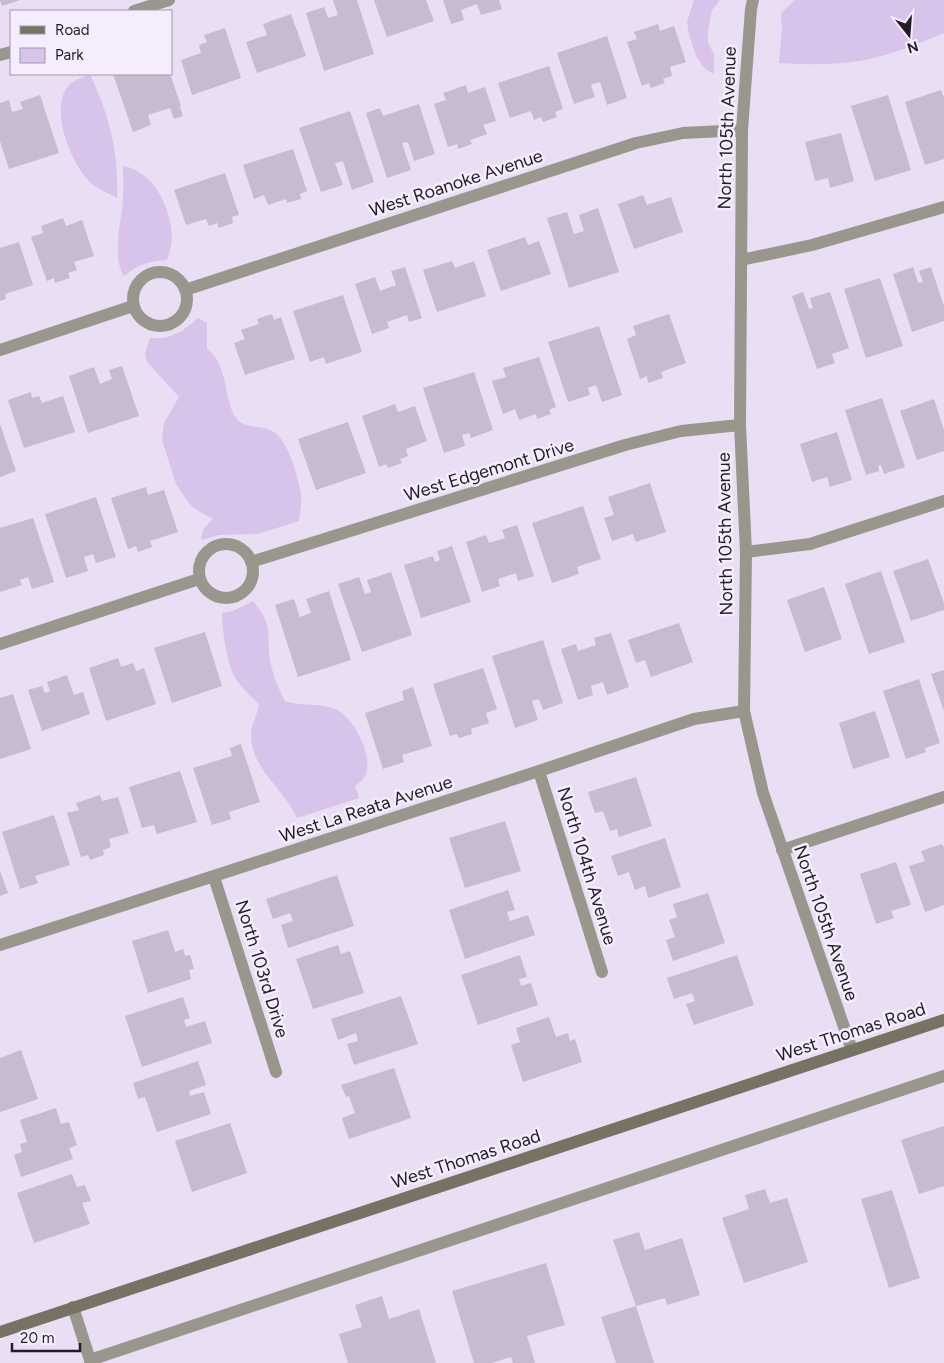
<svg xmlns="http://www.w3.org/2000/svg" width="944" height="1363" viewBox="0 0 944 1363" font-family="Figtree,sans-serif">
  <rect width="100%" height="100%" fill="#e9def3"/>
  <!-- green -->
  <path fill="#d8c4ea" d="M694,0H720L712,10L708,31V43L714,54V74L704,68L696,56L689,34L687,22Z
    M795,0H944V33C917,44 889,56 860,61C833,65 806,65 779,63L782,27L781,16L782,12Z
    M90,74C109,116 119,151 117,198C108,193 97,189 90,182C71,164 48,108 69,85C74,80 84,77 90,74Z
    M123,166C154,171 171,208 172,237C172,245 169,253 167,260C149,261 138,265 124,276C111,256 122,221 123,198C124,187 123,176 123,166Z
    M198,318L207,323V349C227,362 224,396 234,415C242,430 261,424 274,432C288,441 299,479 301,494C302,503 300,512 299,521L258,534L219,535L202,540L201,537L204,528L213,519L195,509L187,501L176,484L162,440L164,423L179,397L147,362L145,353L150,338H165L182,331Z
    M253,601C274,626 266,631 270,660C273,675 278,688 285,701C302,707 318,702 335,709C353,716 371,752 367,771C366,778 361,781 355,786L359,798L297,818C284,788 251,770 251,734C251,723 258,715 259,704C250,696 242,688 235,678C227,663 222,630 222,613L233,611Z"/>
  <!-- building -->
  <path fill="#c6bbd0" d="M0,0H20L2,6Z
    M333,0H357L374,54L324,71L306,13L324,7L328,18L338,15Z
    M374,0H426L434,21L387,37Z
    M443,0H499L502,9L481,15L477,4L461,10L464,20L451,24Z
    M291,14L306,56L257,73L246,42L267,35L263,24Z
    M658,24L660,31L674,26L686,62L670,67L672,76L663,79L665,83L651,88L649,83L642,86L627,42L637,39L634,32Z
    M225,28L241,78L192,95L181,60L201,53L199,45L207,42L204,35Z
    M607,36L627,98L607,105L600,82L591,85L595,97L574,104L557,53Z
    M549,66L563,109L555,112L557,117L543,122L541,117L534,120L531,111L510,118L498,83Z
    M113,74H170L181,106L180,107L183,116L174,119L170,108L148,115L151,125L133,132Z
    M466,85L468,93L485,87L496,121L483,125L487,134L470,140L472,144L458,149L457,144L448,147L434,104L446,100L443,93Z
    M941,90L944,98V159L925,165L905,102Z
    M40,95L59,153L9,169L0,141V103L9,100L12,112L23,109L20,102Z
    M888,95L911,170L875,181L851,106Z
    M419,104L435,154L414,161L408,142L402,143L411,170L387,178L366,113L380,108L383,116Z
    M350,111L374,182L352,190L343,161L335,163L343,185L321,192L299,128Z
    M841,133L854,181L830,188L828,178L815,181L805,142Z
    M293,149L307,191L300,194L301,199L287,203L286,199L268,205L264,195L254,199L243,165Z
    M225,173L239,215L232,217L233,223L219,228L217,223L209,226L206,219L186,225L174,190Z
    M643,195L647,205L671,197L683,232L634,249L618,204Z
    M598,208L619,272L569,288L547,218L567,212L574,234L584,231L579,215Z
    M63,218L66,226L82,220L94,256L74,262L77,270L68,273L70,278L55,283L54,278L47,281L31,237L43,233L41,226Z
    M525,237L528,245L539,241L551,274L501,291L487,250Z
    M19,242L33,285L5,294L6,299L0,301V248Z
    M452,261L455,268L474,261L486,296L437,312L423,270Z
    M405,267L422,318L409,322L407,315L387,322L389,328L372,334L355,284L375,277L380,291L396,285L391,271Z
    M913,267L918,283L923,282L919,271L931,267L944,306V321L912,332L893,274Z
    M880,278L903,346L866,358L844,289Z
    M803,292L809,309L813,308L810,298L830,292L849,348L832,354L835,363L817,369L792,296Z
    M343,295L362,352L326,364L324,357L310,362L293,311Z
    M272,314L274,320L281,317L295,359L245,375L234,343L245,339L241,330L259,324L257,319Z
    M669,314L686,363L661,372L663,378L648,383L647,376L640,379L627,339L636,335L633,326Z
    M599,326L622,395L602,402L596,385L588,388L590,395L568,402L548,342Z
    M539,357L556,407L549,410L551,414L537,419L536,414L519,420L515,409L503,414L492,381L506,377L503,368Z
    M122,366L139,416L88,433L69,376L94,367L100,384L112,379L109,370Z
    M474,372L493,430L471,438L469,433L462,435L465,446L444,453L423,388Z
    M31,392L32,398L39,396L42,403L63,396L75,432L24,448L8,400Z
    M882,398L905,467L884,474L881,465L878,466L879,471L866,475L845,410Z
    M934,399L944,430V451L917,460L900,411Z
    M395,404L398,412L415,406L427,441L406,449L408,456L400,459L402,463L388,468L386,464L379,467L362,416Z
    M348,422L366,473L316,490L298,439Z
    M0,424L16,471L0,477Z
    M837,432L852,480L830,487L827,477L812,482L800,444Z
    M650,483L666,532L636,542L633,534L612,541L604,518L614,515L608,497Z
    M146,487L148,495L164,490L178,532L150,541L152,547L138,552L136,546L128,549L111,498Z
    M96,497L116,557L96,563L93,554L84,557L88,571L66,578L45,514Z
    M583,506L601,559L577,567L579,574L552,583L532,523Z
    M33,518L54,582L32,589L28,577L20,580L22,585L0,592V528Z
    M517,525L534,576L518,581L516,573L498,579L500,586L482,592L466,542L486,535L489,543L505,538L502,530Z
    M452,546L471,602L421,618L404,565L433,556L435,562L440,560L437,551Z
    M928,559L944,603V610L911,621L893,571Z
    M881,571L905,642L869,654L845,584Z
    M391,572L412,635L362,652L338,584L359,577L365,594L371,592L367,580Z
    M824,587L842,639L805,652L787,600Z
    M329,591L351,660L298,677L275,605L294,599L300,617L311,613L306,599Z
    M679,623L693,662L651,677L645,660L636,663L628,640Z
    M205,632L222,686L172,703L154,648Z
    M611,633L629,687L607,695L603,682L591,686L593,695L578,700L561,649L576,644L578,651L596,645L594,638Z
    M543,640L563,703L543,710L539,699L532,701L538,720L515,728L492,656Z
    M118,658L121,667L133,663L136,671L144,668L156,704L106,721L89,668Z
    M483,668L497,709L486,713L489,723L471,729L472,734L459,738L457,734L450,736L433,684Z
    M944,670V711L931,674Z
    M67,675L74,695L83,692L90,714L42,731L28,690L42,686L45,693L50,691L47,682Z
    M919,679L940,743L925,748L926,752L906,759L883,691Z
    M413,687L432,746L402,755L404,762L383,769L365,713L404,700L402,691Z
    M13,694L31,749L0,759V698Z
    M875,711L890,757L853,769L839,723Z
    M241,744L260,802L229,812L231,819L212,825L193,768L232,756L230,748Z
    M180,771L197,822L157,834L154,825L142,828L129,787Z
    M636,777L652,826L619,837L617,829L610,831L603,811L595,813L588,792Z
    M100,795L102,801L118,797L129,833L109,839L111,847L103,850L104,855L90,860L88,855L81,857L67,813L79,810L76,803Z
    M54,815L70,865L35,876L38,883L20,889L2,832Z
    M505,821L521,871L465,888L449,838Z
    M665,838L681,887L648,898L645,886L635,890L629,872L618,876L611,856Z
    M942,844L944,848V905L925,912L909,866L925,861L921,851Z
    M896,862L911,905L891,911L894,918L876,924L860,874Z
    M0,871L8,893L0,896Z
    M337,875L354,926L288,948L281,925L293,921L290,913L273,919L266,899Z
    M508,890L515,910L507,912L510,921L528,915L535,935L465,959L449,910Z
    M708,893L725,943L673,961L666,940L675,937L669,920L677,917L673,904Z
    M168,930L175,952L183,949L185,956L190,955L194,969L189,970L191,979L148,993L132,941Z
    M338,945L341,954L350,951L364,993L313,1009L296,959Z
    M520,955L527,977L519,979L521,986L531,983L538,1005L478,1025L461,975Z
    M737,955L754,1005L694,1025L686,1004L695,1001L692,993L674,999L667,978Z
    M401,996L418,1044L354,1065L347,1044L358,1041L356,1033L338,1040L331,1019Z
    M183,997L190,1018L184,1020L186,1027L205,1021L212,1043L142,1067L125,1016Z
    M549,1017L556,1037L568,1033L570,1041L575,1039L582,1062L523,1082L511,1045L520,1042L516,1028Z
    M21,1050L38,1099L0,1112V1058Z
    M198,1061L206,1085L189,1091L190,1096L204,1092L211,1114L157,1132L145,1097L138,1099L133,1083Z
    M394,1068L411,1118L349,1139L342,1118L355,1113L349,1096L346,1097L341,1085Z
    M56,1108L61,1124L69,1122L77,1145L69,1148L73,1159L21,1177L14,1155L22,1152L20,1144L27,1142L20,1120Z
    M230,1123L247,1173L192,1192L175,1141Z
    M944,1126V1186L919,1194L901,1140Z
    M72,1174L77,1187L85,1185L91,1201L82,1203L90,1224L34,1243L17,1193Z
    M765,1189L770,1203L787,1198L808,1262L744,1283L722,1218L749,1209L745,1195Z
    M892,1190L920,1278L889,1288L861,1199Z
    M639,1232L645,1250L682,1238L700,1295L667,1305L665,1298L636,1306L654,1363H616L601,1317L636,1306L613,1240Z
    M546,1263L565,1325L527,1336L535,1363H513L511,1357L492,1363H474L452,1291Z
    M382,1296L389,1319L419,1309L436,1363H348L339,1334L362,1327L355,1305Z"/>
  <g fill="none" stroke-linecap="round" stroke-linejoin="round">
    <!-- service -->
    <path stroke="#99968d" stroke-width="12" d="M90,1360L944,1076"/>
    <!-- minor -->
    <path stroke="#99968d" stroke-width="12" d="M753,0L751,9L742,130L740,425L746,552L744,711L763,793L852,1050
      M134,11L169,0
      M0,55L11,52
      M741,260L812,245L944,207
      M133 299a27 27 0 1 1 54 0a27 27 0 1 1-54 0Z
      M185,290L636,143L683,133L742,130
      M0,350L133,306
      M199 571a27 27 0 1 1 54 0a27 27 0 1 1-54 0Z
      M746,552L810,544L944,501
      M251,562L625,445L681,431L740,425
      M0,644L199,579
      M539,771L602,972
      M782,850L944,797
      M214,877L276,1072
      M0,945L539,771L694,719L744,711
      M73,1307L91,1363"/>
    <!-- secondary -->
    <path stroke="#767264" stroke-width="12" d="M0,1332L944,1020"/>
  </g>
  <g text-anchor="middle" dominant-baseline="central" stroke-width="5" stroke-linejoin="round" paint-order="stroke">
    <!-- street labels -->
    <g font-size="18" fill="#211d25" stroke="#f5ecfd">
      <text transform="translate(727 128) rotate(-88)">North 105th Avenue</text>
      <text transform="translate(456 183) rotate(-18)">West Roanoke Avenue</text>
      <text transform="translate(489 470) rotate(-17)">West Edgemont Drive</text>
      <text transform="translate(725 534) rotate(-91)">North 105th Avenue</text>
      <text transform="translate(366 809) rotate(-18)">West La Reata Avenue</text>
      <text transform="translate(587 866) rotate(73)">North 104th Avenue</text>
      <text transform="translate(826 923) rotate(71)">North 105th Avenue</text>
      <text transform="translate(262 969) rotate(73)">North 103rd Drive</text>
      <text transform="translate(851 1032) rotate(-18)">West Thomas Road</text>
      <text transform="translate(466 1159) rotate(-18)">West Thomas Road</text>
    </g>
  </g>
  <!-- legend -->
  <rect x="10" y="10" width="162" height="65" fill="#f5ecfd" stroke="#a099a7"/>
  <rect x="20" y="26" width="25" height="8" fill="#767264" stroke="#a099a7"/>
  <text x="55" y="35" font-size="15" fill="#211d25">Road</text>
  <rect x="20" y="48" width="25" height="15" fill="#d8c4ea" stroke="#a099a7"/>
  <text x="55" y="60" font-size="15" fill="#211d25">Park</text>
  <!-- north arrow -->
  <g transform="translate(909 35) rotate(163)" stroke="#f5ecfd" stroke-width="4" paint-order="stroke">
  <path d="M0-4L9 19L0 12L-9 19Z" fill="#211d25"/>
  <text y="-8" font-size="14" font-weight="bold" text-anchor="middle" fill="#211d25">N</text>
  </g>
  <!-- scale -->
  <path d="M12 1343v8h68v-8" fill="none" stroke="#211d25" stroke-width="2.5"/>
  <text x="20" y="1343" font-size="15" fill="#211d25" stroke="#f5ecfd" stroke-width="4" paint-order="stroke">20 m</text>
</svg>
